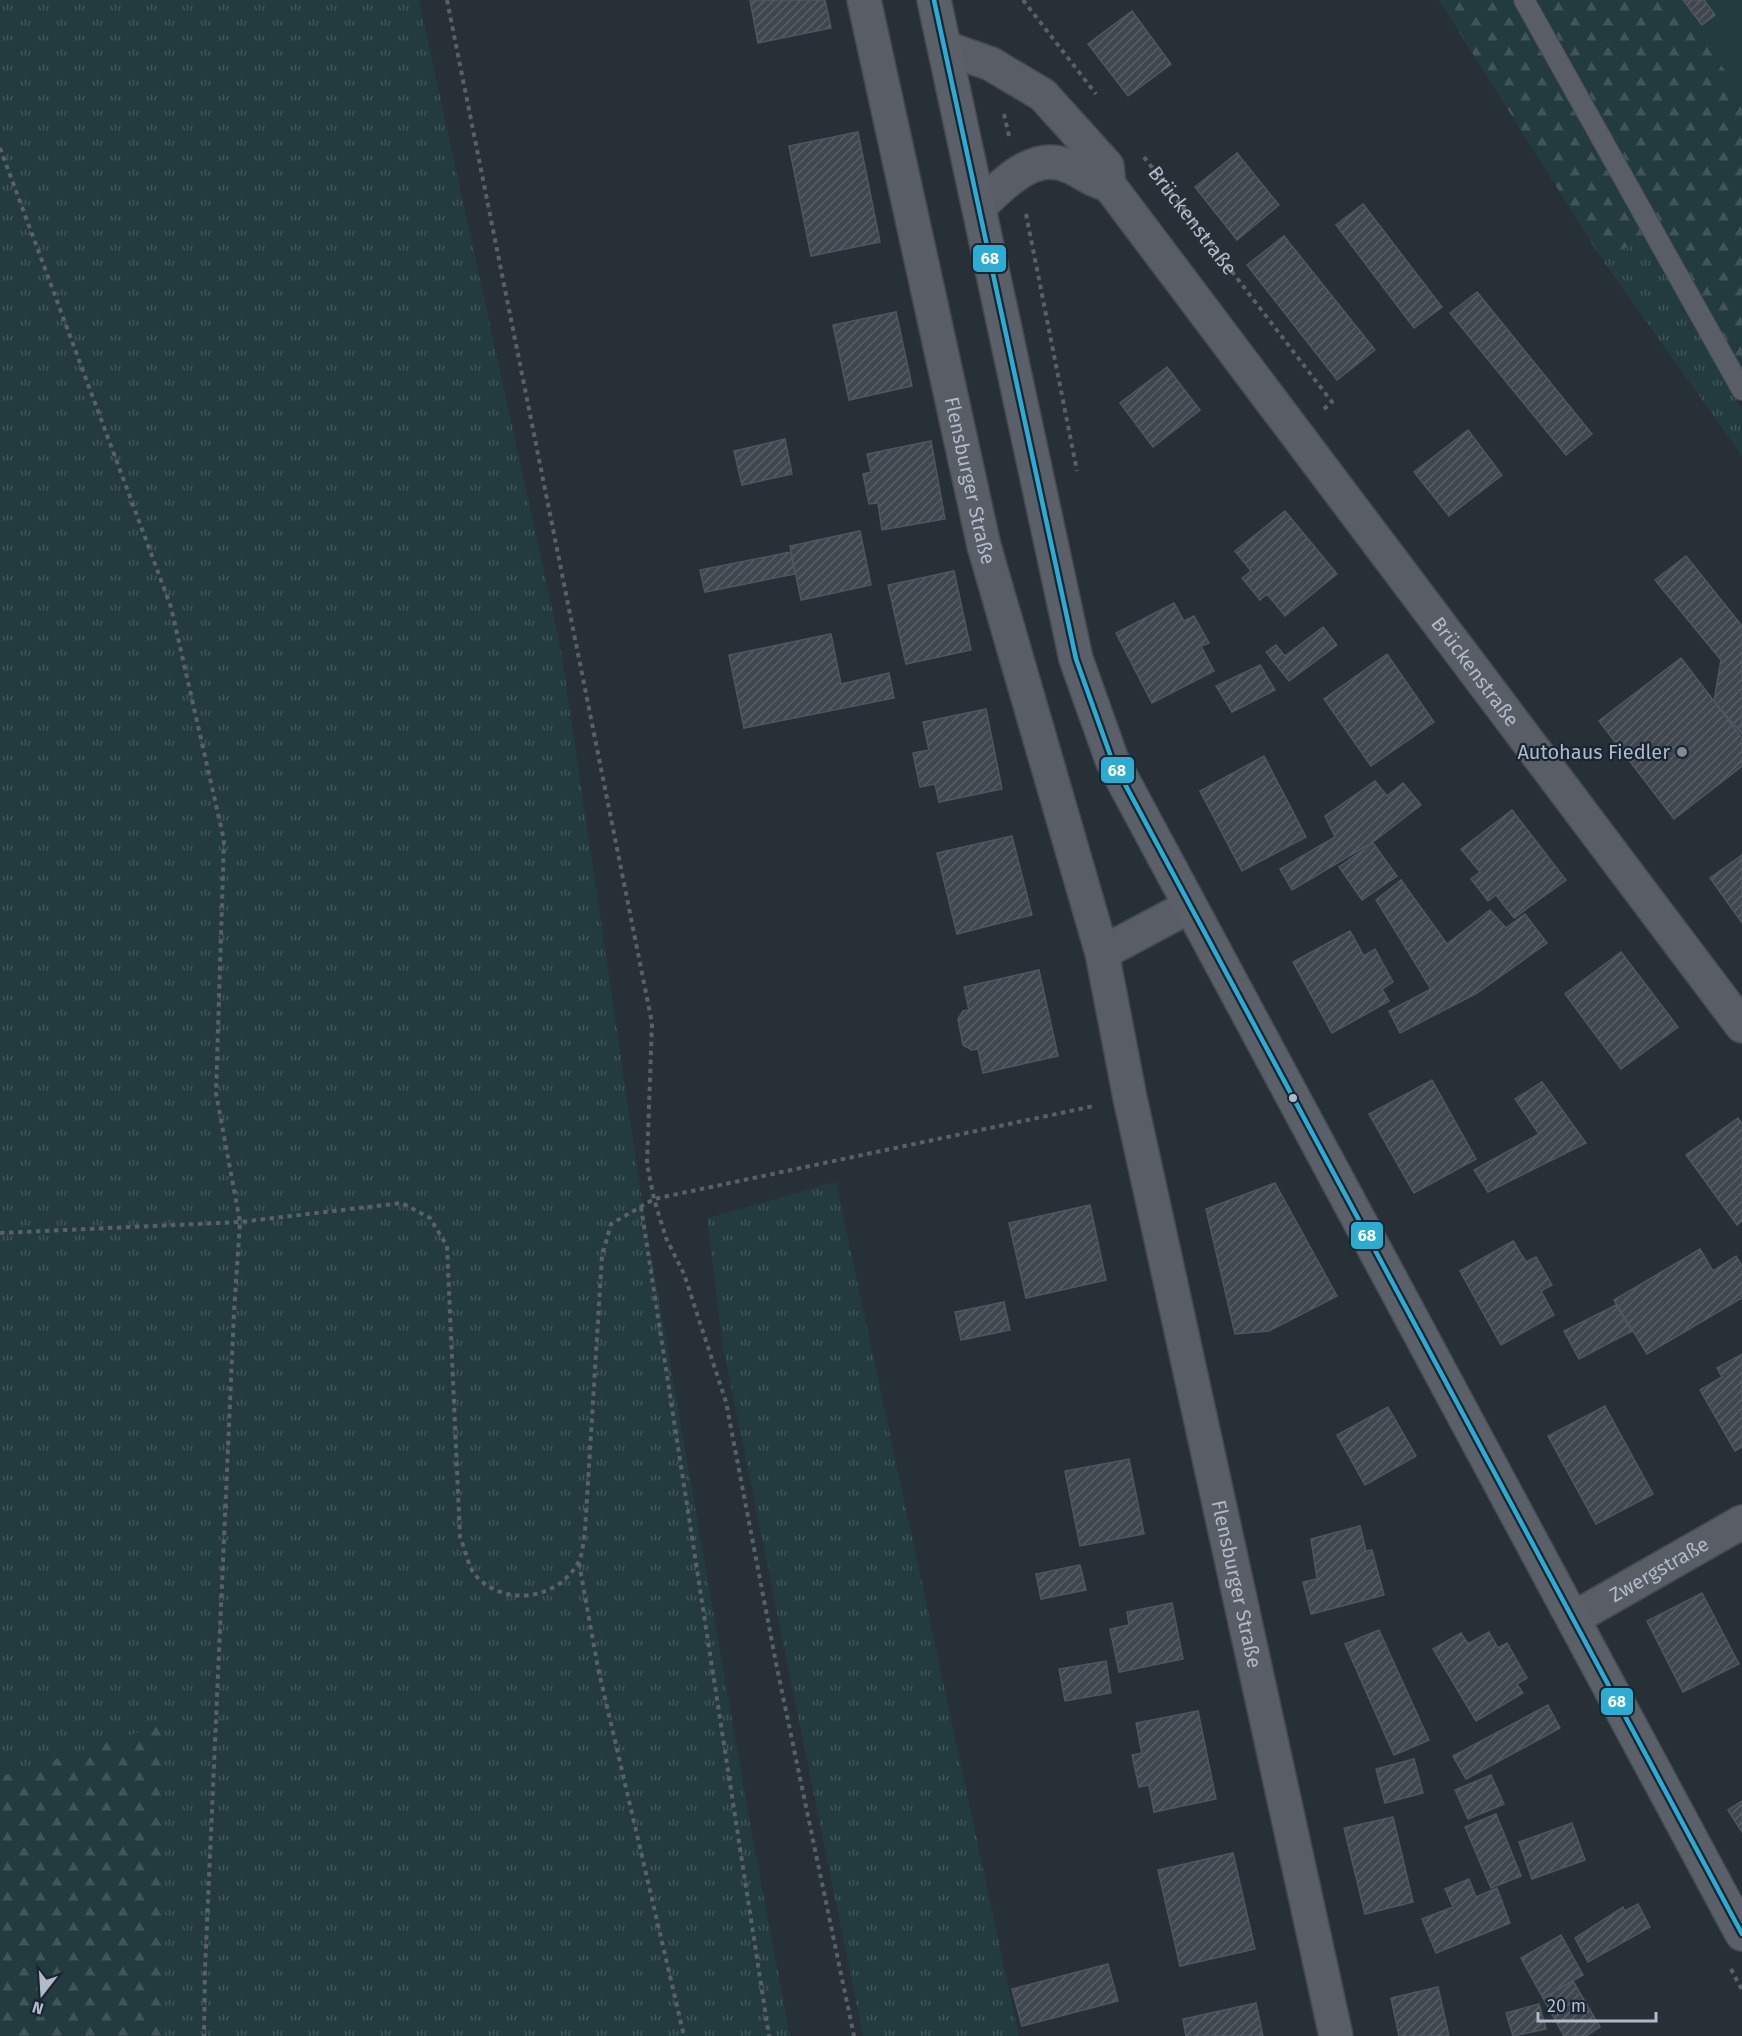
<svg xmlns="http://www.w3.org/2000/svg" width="1742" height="2036" viewBox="0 0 1742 2036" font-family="'Fira Sans',sans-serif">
  <defs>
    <pattern id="grass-tufts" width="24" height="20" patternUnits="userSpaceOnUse" patternTransform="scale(1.5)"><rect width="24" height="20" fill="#233a3e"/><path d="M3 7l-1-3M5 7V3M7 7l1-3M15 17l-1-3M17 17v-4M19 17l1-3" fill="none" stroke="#405459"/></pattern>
    <pattern id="forest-firs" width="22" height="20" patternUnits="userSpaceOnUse" patternTransform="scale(1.5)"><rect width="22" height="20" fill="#233a3e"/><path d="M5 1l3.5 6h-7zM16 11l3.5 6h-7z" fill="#405459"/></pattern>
    <pattern id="building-hatch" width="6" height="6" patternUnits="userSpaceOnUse" patternTransform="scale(1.5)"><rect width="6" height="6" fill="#3f464d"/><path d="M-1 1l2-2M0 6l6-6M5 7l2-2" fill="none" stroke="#585f65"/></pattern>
  </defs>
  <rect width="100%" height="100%" fill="#272f37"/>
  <!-- grass -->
  <path fill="url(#grass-tufts)" d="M0,0H419L561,650L643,1207L752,1834L790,2036H165L164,1725L0,1777Z
    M1646,239L1742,410V456L1601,258Z
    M836,1182L1019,2036H863L723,1347L707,1218Z"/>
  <!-- forest -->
  <path fill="url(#forest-firs)" d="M1439,0H1512L1646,239L1601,258Z
    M1537,0H1675L1742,94V371Z
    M164,1724L165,2036H0V1777Z"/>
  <!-- garden -->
  <path fill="#233a3e" d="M1675,0H1742V94Z"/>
  <!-- building -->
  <path fill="url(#building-hatch)" stroke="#4f5660" stroke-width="1.5" d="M750,0H825L831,28L758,43Z
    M1683,0H1704L1715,15L1702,25Z
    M1132,11L1171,64L1128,96L1088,44Z
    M858,132L880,242L811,256L789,146Z
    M1237,153L1279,205L1237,240L1195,187Z
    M1363,204L1442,307L1414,328L1336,225Z
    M1284,236L1375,350L1337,380L1247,265Z
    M1477,292L1592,434L1566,455L1450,313Z
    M896,312L912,386L849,400L833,325Z
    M1167,367L1200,410L1153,447L1120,403Z
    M1468,430L1502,475L1449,516L1414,472Z
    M785,439L792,474L742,485L734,451Z
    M931,441L945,519L882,530L878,503L869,504L863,474L871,472L867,454Z
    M1285,511L1337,574L1285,616L1267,594L1260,600L1242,578L1251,571L1235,551Z
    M860,531L871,585L801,600L790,546Z
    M791,552L795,574L705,592L700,570Z
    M1686,556L1742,626V734L1714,701L1721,660L1655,580Z
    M954,571L971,650L906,664L888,585Z
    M1174,603L1184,621L1194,616L1209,643L1201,646L1214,671L1152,703L1116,633Z
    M1323,627L1337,645L1289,681L1266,652L1276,645L1285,656Z
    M831,634L841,684L889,673L894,698L744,728L729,655Z
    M1387,654L1434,722L1371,766L1324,699Z
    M1681,658L1742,738V766L1674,819L1599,721Z
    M1260,665L1275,690L1232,712L1216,686Z
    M986,709L1002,789L939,802L935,784L920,787L913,753L929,750L923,722Z
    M1264,756L1306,837L1242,871L1200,791Z
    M1375,781L1387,796L1403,783L1421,805L1373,842L1292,890L1280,869L1335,837L1325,816Z
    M1512,810L1566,880L1514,918L1496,895L1488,901L1471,879L1480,872L1461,849Z
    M1012,836L1032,915L957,934L937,853Z
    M1373,843L1397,876L1362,900L1339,867Z
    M1742,855V923L1710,878Z
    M1401,880L1447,944L1490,910L1506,928L1525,914L1547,943L1477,993L1400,1033L1389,1011L1431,989L1376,900Z
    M1350,931L1364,956L1375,949L1393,982L1382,989L1389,1001L1332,1033L1293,962Z
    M1621,952L1678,1027L1621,1069L1565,994Z
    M1039,970L1058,1056L983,1073L978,1049L972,1050L963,1045L958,1019L963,1011L969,1010L964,987Z
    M1432,1080L1476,1159L1414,1193L1369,1114Z
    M1542,1082L1586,1143L1488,1192L1474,1170L1539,1134L1515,1099Z
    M1738,1118L1742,1124V1221L1737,1225L1686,1155Z
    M1275,1183L1337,1296L1269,1331L1235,1334L1206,1209Z
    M1090,1205L1106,1280L1026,1298L1009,1223Z
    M1513,1241L1526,1262L1536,1257L1552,1285L1541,1291L1554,1315L1501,1345L1460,1271Z
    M1700,1249L1713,1271L1736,1256L1742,1266V1298L1647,1354L1614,1300Z
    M1004,1302L1010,1330L961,1340L955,1312Z
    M1616,1305L1632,1331L1579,1359L1564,1331Z
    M1742,1354V1447L1735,1451L1700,1390L1722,1377L1717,1368Z
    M1605,1406L1653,1494L1596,1524L1548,1436Z
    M1388,1407L1416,1456L1365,1485L1337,1435Z
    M1129,1459L1144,1534L1080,1546L1065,1471Z
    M1360,1526L1366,1551L1372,1550L1384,1595L1311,1614L1303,1582L1317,1579L1311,1539Z
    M1080,1565L1086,1590L1041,1599L1036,1574Z
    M1702,1593L1739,1664L1683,1692L1647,1621Z
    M1172,1603L1183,1659L1119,1672L1110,1629L1129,1625L1127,1612Z
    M1379,1630L1429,1740L1394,1755L1345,1644Z
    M1489,1632L1498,1648L1507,1643L1527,1678L1517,1684L1523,1693L1476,1721L1433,1649L1461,1633L1468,1644Z
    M1106,1661L1111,1693L1065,1701L1059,1669Z
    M1548,1705L1560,1728L1466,1779L1453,1756Z
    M1198,1711L1216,1799L1154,1812L1149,1785L1139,1787L1132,1755L1142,1753L1136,1723Z
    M1414,1759L1423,1793L1385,1803L1376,1769Z
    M1491,1775L1504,1804L1468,1819L1455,1790Z
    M1742,1801V1832L1728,1810Z
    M1496,1814L1521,1876L1491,1888L1465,1827Z
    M1393,1817L1413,1902L1365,1914L1344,1828Z
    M1572,1823L1585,1860L1532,1879L1519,1842Z
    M1233,1853L1255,1949L1180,1966L1158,1870Z
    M1469,1879L1476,1897L1497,1888L1510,1923L1436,1953L1422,1919L1453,1907L1445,1889Z
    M1638,1904L1650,1927L1588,1962L1575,1938L1623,1907L1625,1911Z
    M1561,1935L1583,1975L1543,1998L1521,1958Z
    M1108,1964L1118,2001L1022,2026L1012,1989Z
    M1573,1981L1600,2027L1586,2036H1564L1543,1998Z
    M1438,1987L1449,2036H1399L1391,1998Z
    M1256,2003L1263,2036H1186L1183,2019Z
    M1539,2004L1546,2029L1513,2036L1506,2013Z"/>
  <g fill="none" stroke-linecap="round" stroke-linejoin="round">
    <defs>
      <path id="service" d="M1524,0L1742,390"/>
      <g id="minor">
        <path id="s2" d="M864,0L984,546L1102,953L1130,1098L1336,2036"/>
        <path id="s3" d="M946,48L991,64L1043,95L1107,166L1109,185L1742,1026"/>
        <path d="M979,207C1004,184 1034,149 1071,167C1086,174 1092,181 1109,185"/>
        <path d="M1102,953L1190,906"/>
        <path id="s4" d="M1574,1618L1742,1522"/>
      </g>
      <path id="primary" d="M934,0L1076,659L1112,760L1742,1934"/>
    </defs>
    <!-- service casing -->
    <use href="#service" stroke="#444a50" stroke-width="22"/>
    <!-- minor casing -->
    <use href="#minor" stroke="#444a50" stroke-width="36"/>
    <!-- primary casing -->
    <use href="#primary" stroke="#444b54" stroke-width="36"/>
    <!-- path -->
    <g stroke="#596168" stroke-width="4" stroke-dasharray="4.5 4.5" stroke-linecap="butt">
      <path d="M447,0L652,1023L647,1164L654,1199L666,1238L684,1274L726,1402L777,1668L854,2036"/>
      <path d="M1023,0L1096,94"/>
      <path d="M1004,114L1009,136"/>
      <path d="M0,148L171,607L224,840L216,1093L240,1222L234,1312L205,1969L204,2036"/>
      <path id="s1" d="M1144,157L1332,402L1324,409"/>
      <path d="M1026,214L1077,471"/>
      <path d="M641,1207L769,2036"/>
      <path d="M0,1233L240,1222L402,1203L430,1218L447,1246L460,1537C465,1548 468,1567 476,1576C505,1607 557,1600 578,1563C583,1555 583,1541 585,1531L602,1256L611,1224L654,1199L1094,1106"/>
      <path d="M579,1563L598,1668L684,2036"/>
      <path d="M1731,1969L1742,1990"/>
    </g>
    <!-- service -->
    <use href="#service" stroke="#585d66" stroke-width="20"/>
    <!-- minor -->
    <use href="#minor" stroke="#585d66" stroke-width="33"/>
    <!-- primary -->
    <use href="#primary" stroke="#5a5f68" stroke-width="33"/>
    <defs>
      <path id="bus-1" d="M934,0L1076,659L1112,760L1742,1934"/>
    </defs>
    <!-- bus-1 casing -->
    <use href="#bus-1" stroke="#1a2533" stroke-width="9"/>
    <!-- bus-1 -->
    <use href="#bus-1" stroke="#2dacd2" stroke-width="4.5"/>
  </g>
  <!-- markers -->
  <circle fill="#808997" stroke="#1a2533" stroke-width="2" cx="1682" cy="752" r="6"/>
  <circle fill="#b0baca" stroke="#1a2533" stroke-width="2" cx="1293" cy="1098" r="5"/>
  <g text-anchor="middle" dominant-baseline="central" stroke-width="4.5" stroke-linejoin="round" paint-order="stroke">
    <!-- street labels -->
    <g font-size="20" fill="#b0baca" stroke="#1a2533">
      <text stroke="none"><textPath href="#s1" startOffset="80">Brückenstraße</textPath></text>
      <text stroke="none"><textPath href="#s2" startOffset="492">Flensburger Straße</textPath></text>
      <text stroke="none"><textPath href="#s3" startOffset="832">Brückenstraße</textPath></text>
      <text stroke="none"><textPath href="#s4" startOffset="98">Zwergstraße</textPath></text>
      <text stroke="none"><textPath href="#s2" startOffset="1628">Flensburger Straße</textPath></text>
    </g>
    <!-- poi labels -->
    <g font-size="20" fill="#b0baca" stroke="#1a2533" text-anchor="end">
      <text x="1670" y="752">Autohaus Fiedler</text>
    </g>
  </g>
  <g stroke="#1a2533" stroke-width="2">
    <rect x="972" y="244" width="35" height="29" rx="6" fill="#2dacd2"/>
    <rect x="1100" y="756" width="35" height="28" rx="6" fill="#2dacd2"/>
    <rect x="1350" y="1221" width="34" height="29" rx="6" fill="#2dacd2"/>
    <rect x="1600" y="1687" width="34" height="29" rx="6" fill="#2dacd2"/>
  </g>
  <g font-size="16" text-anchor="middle" font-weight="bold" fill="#fff">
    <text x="990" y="264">68</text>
    <text x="1117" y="776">68</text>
    <text x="1367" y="1241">68</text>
    <text x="1617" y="1707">68</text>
  </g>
  <!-- north arrow -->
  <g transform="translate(42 1994) rotate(197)" stroke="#1a2533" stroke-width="4.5" paint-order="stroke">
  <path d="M0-4.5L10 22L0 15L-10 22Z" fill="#b0baca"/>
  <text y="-9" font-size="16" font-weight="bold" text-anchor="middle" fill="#b0baca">N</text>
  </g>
  <!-- scale -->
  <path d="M1538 2012v9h118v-9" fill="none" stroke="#b0baca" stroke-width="3"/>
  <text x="1547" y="2012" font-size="18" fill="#b0baca" stroke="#1a2533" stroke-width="4.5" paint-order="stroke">20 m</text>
</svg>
